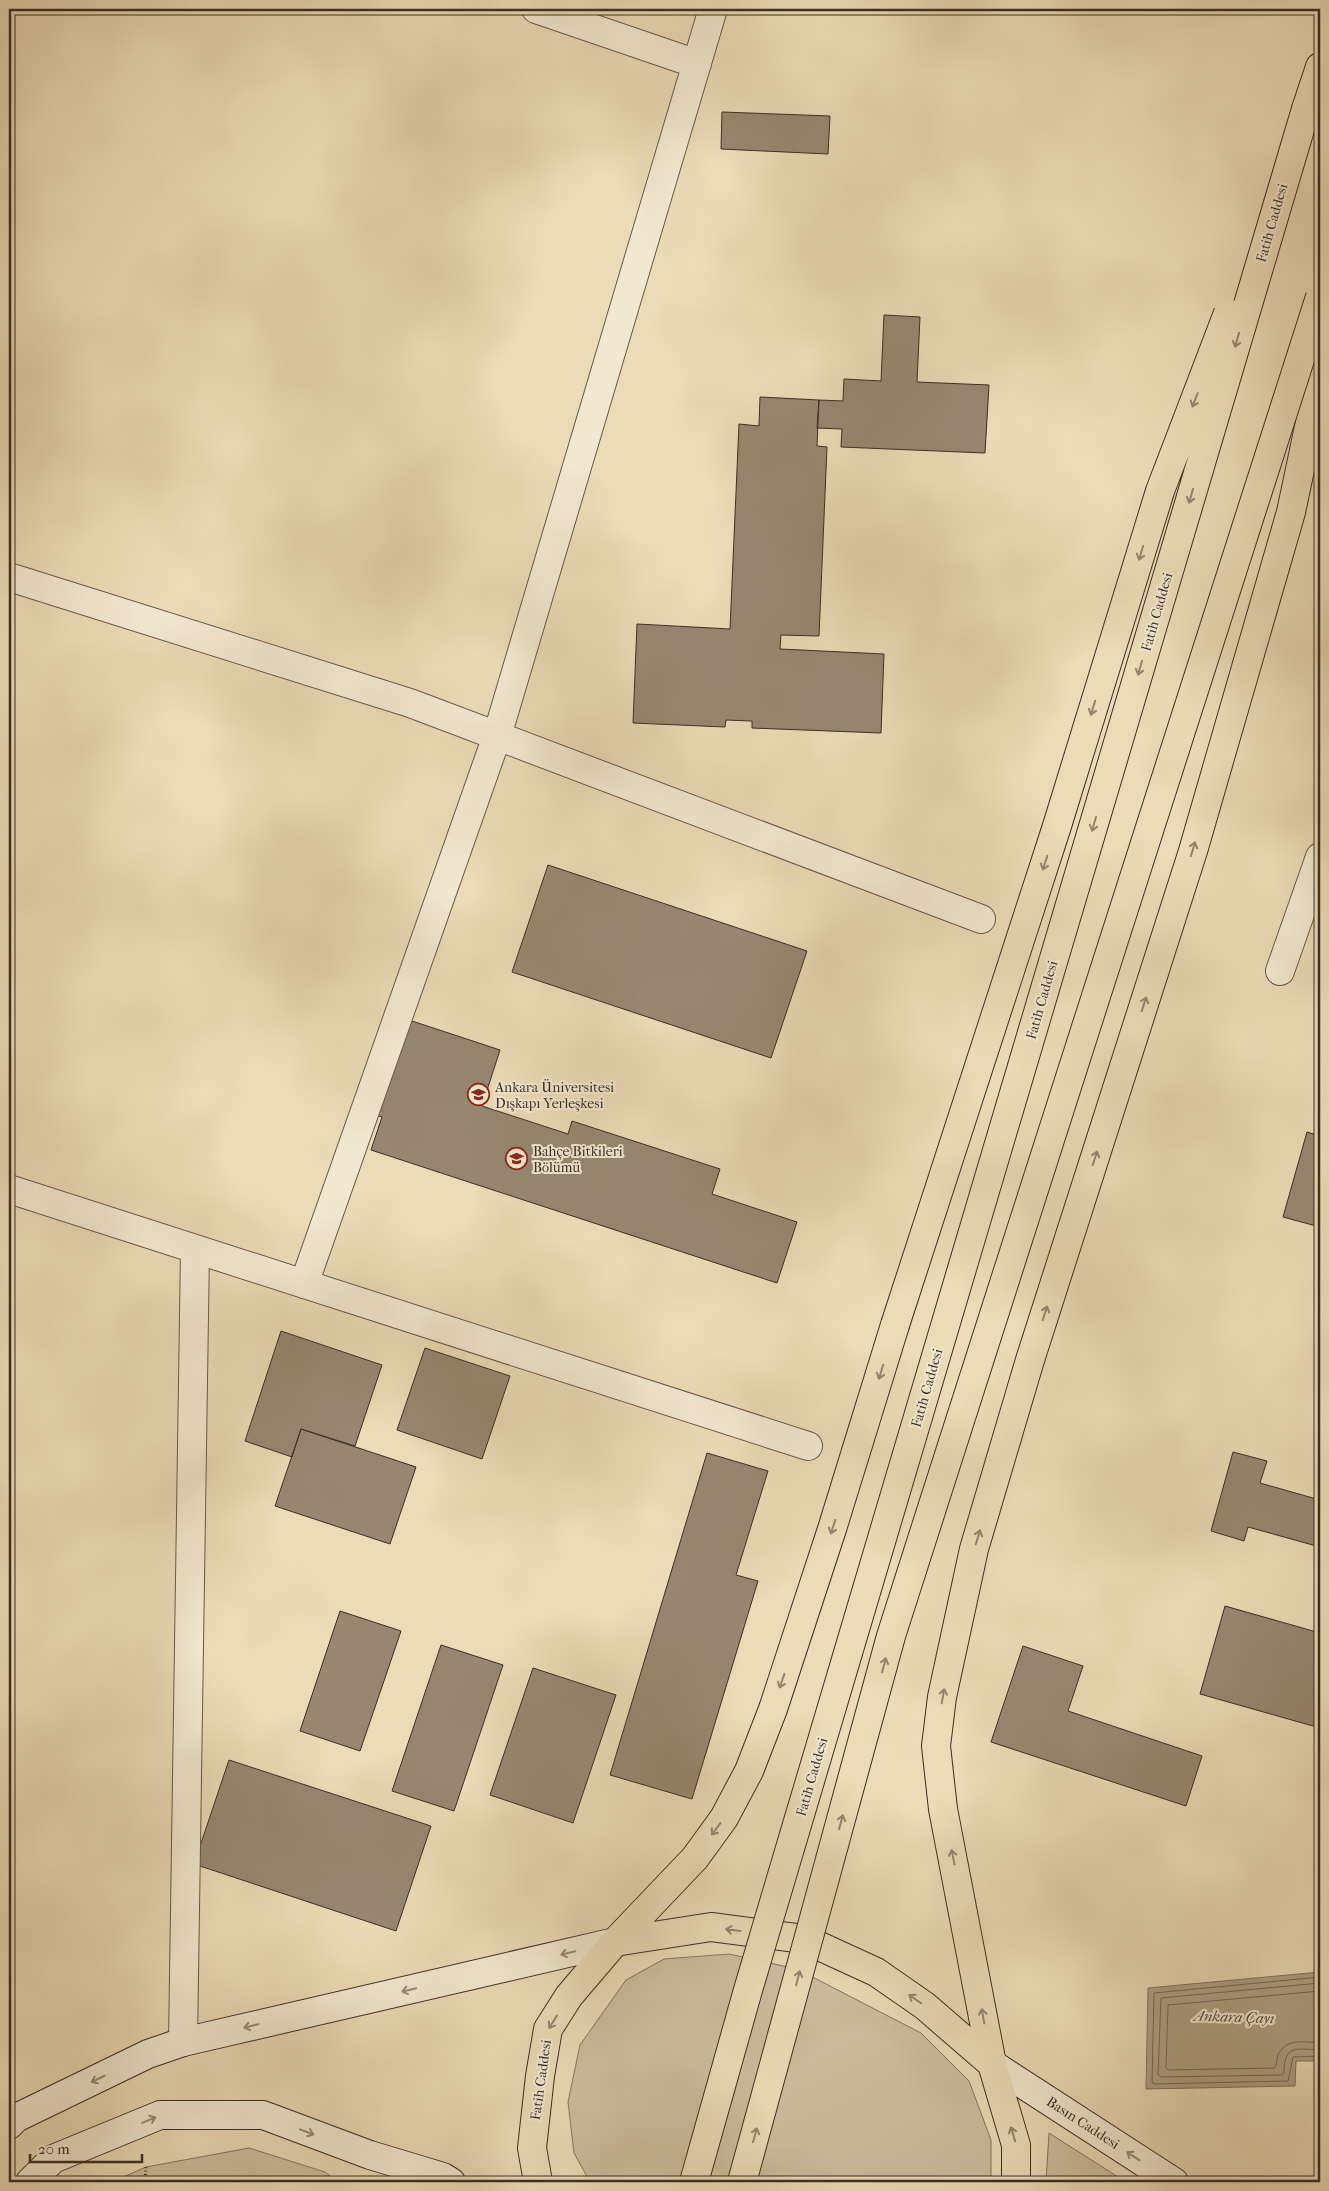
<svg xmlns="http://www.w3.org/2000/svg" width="1329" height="2191" viewBox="0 0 1329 2191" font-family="'IM FELL French Canon',serif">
  <rect width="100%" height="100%" fill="#ebdbb6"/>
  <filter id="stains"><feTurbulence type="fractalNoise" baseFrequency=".004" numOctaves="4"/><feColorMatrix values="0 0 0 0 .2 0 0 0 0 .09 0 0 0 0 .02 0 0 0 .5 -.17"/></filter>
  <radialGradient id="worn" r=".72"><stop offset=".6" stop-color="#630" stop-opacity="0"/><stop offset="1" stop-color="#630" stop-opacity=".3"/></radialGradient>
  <!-- green -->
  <path fill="#cdbd9e" stroke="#847562" d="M729,1954L797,1969L921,2033L969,2081L991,2140V2182H590L574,2153L568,2102L580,2045L626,1980L664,1959Z
    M1049,2133L1126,2182H1046Z
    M249,2148L325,2172L338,2182H112L146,2167Z"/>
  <!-- water -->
  <path fill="#afa085" stroke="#81725f" d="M1320,1972V2061H1296L1295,2086L1146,2089L1148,1988Z"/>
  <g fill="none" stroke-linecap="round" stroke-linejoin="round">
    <!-- shore -->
    <path stroke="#756656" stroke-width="1" d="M1320,1977L1154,1993L1152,2082L1154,2084L1288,2081L1293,2057L1320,2056
      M1320,1983L1161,1998L1158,2075L1161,2077L1282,2075L1284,2073C1284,2044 1296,2049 1320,2050
      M1320,1991L1168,2005L1166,2068L1168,2070L1274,2068C1278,2064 1276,2058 1279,2053C1287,2038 1306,2042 1320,2043"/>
  </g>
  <!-- building -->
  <path fill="#978771" stroke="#3b2d26" d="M722,112L830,116L828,154L721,149Z
    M884,315L920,317L917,382L989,385L985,453L841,447L842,429L817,428L819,400L843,401L844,379L881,381Z
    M760,397L819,400L817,446L827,447L819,636L781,635L780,649L884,654L881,733L752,728V721L726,720L725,727L633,723L637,624L730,629L739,424L759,426Z
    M548,865L807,951L771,1058L512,972Z
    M409,1020L500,1050L482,1106L568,1134L572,1121L720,1169L712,1194L797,1222L777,1283L371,1150L382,1117L370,1113Z
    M1307,1132L1320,1136V1227L1283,1217Z
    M281,1331L382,1365L355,1446L301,1429L292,1457L245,1441Z
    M425,1348L510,1376L482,1459L397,1430Z
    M301,1429L416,1467L390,1544L275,1506Z
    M1233,1452L1267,1461L1260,1483L1320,1500V1547L1248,1527L1244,1541L1211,1531Z
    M707,1453L768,1471L736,1575L758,1581L692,1799L610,1775Z
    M1225,1606L1320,1633V1728L1200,1694Z
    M340,1611L401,1631L360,1751L300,1731Z
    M441,1645L503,1665L454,1811L392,1791Z
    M1023,1646L1083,1666L1068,1711L1202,1756L1186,1806L991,1742Z
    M533,1668L616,1695L573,1823L490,1795Z
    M229,1760L431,1826L396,1931L194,1864Z"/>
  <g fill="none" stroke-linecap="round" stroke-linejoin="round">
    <defs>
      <path id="street" d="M536,9L697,64
        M9,577L410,703L981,919
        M1280,971L1320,857
        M9,1189L808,1446
        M304,1284L497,736L713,9
        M183,2042L195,1249"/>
      <path id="secondary" d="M992,2064L1174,2182
        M9,2125L16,2118L148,2054L183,2042L615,1942
        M30,2182L53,2159L160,2115H263L370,2155L443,2177L451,2182"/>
      <path id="primary" d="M1306,109L1320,67
        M615,1942L711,1927L804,1939L876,1972L925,2006L992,2064
        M538,2182L532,2148L540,2076L548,2029L569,1996L615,1942L695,1858L724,1818L749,1771L773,1709L832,1529L895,1325
        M1016,2182V2145L992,2064L943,1809L936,1746L942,1697L974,1549L1030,1360L1193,851L1291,512L1320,375"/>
    </defs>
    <!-- street casing -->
    <use href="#street" stroke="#67584a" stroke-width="30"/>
    <!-- secondary casing -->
    <use href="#secondary" stroke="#3b2d26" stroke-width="30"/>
    <!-- primary casing -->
    <use href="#primary" stroke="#3b2d26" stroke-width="30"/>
    <!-- path -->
    <path stroke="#3b2d26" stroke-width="3" stroke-dasharray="1 2.5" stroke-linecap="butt" d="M145,2182L146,2167"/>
    <!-- street -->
    <use href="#street" stroke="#f2e8d0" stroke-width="28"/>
    <!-- secondary -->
    <use href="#secondary" stroke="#f2e8d0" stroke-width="28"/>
    <!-- primary -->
    <use href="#primary" stroke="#ebdbb6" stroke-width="28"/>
    <defs>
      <path id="primary-bridge" d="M895,1325L1057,826L1160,491L1228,313
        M694,2182L748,1990L1306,109
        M742,2182L891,1636L1320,297"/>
    </defs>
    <!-- primary-bridge casing -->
    <use href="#primary-bridge" stroke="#3b2d26" stroke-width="30" stroke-linecap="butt"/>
    <!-- primary-bridge -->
    <use href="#primary-bridge" stroke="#ebdbb6" stroke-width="28"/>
  </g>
  <!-- one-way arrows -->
  <defs><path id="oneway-shaft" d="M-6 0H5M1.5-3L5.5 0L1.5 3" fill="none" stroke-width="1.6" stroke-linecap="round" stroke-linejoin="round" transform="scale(1.25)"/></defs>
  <g stroke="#93846e">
    <use href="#oneway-shaft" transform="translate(1237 340) rotate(106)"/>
    <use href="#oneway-shaft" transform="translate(1195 400) rotate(111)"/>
    <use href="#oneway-shaft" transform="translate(1191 496) rotate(106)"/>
    <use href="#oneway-shaft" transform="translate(1141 553) rotate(107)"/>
    <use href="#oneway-shaft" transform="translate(1140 668) rotate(106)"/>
    <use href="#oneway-shaft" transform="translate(1093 708) rotate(107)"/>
    <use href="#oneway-shaft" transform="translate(1094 824) rotate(106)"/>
    <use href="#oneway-shaft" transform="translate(1193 849) rotate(-73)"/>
    <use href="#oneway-shaft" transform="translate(1045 863) rotate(108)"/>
    <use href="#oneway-shaft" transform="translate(1144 1004) rotate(-72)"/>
    <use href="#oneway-shaft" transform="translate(1095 1158) rotate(-72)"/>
    <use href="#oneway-shaft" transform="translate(1045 1313) rotate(-72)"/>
    <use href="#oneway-shaft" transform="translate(881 1372) rotate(107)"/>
    <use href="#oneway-shaft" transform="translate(833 1527) rotate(108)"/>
    <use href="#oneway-shaft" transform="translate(978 1537) rotate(-73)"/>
    <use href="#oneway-shaft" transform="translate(884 1665) rotate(-75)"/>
    <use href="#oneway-shaft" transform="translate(782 1681) rotate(108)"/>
    <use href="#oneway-shaft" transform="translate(943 1696) rotate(-80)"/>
    <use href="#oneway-shaft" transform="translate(841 1822) rotate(-75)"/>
    <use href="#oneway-shaft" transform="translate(716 1829) rotate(127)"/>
    <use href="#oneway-shaft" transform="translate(953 1857) rotate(-102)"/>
    <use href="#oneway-shaft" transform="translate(733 1930) rotate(-173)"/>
    <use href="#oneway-shaft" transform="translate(798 1978) rotate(-75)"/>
    <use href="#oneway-shaft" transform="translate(915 1999) rotate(-145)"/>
    <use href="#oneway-shaft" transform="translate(983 2016) rotate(-100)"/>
    <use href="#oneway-shaft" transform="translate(553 2022) rotate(122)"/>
    <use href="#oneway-shaft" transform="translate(1013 2134) rotate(-107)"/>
    <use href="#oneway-shaft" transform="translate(755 2135) rotate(-75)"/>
  </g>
  <g stroke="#968a7b">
    <use href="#oneway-shaft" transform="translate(568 1953) rotate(167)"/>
    <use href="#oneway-shaft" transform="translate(409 1990) rotate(167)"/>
    <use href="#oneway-shaft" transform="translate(251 2026) rotate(167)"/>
    <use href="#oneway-shaft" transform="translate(98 2079) rotate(154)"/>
    <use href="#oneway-shaft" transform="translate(149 2120) rotate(-22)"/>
    <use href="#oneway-shaft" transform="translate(307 2132) rotate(21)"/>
    <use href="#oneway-shaft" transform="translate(1133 2156) rotate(-147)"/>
  </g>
  <!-- icons -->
  <defs>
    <symbol id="university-ring" viewBox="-11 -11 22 22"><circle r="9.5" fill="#f2e8d0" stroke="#8f2418" stroke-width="1.5"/><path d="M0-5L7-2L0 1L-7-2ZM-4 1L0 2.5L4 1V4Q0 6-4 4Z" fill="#8f2418"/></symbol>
  </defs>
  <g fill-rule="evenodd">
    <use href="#university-ring" x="466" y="1082" width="25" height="25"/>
    <use href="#university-ring" x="504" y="1146" width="25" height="25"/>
  </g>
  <g text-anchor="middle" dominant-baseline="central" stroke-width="4" stroke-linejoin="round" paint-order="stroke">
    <!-- street labels -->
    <g font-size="14" fill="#3b2d26" stroke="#f2e8d0">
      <text transform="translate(1272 223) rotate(-74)">Fatih Caddesi</text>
      <text transform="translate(1157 612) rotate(-74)">Fatih Caddesi</text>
      <text transform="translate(1042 1000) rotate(-74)">Fatih Caddesi</text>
      <text transform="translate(927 1388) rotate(-74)">Fatih Caddesi</text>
      <text transform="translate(812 1777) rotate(-74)">Fatih Caddesi</text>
      <text transform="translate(541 2080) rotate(-82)">Fatih Caddesi</text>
      <text transform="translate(1083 2123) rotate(33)">Basın Caddesi</text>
    </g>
    <!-- poi labels -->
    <g font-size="14" fill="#3b2d26" stroke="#f2e8d0" text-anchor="start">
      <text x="495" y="1087">Ankara Üniversitesi<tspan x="495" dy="16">Dışkapı Yerleşkesi</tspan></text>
      <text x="533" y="1151">Bahçe Bitkileri<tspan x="533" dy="16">Bölümü</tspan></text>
    </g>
    <!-- water labels -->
    <g font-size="15" font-style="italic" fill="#584a3e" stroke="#f2e8d0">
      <text transform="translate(1234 2017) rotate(2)">Ankara Çayı</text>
    </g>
  </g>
  <!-- margin -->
  <rect width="1329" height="2191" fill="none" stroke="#ebdbb6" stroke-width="30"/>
  <rect x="10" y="10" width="1309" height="2171" fill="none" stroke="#3b2d26" stroke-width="2.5"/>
  <rect x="15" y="15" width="1299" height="2161" fill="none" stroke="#3b2d26"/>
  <!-- scale -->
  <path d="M30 2154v8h112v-8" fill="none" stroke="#3b2d26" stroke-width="2.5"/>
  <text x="38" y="2154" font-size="15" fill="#3b2d26" stroke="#f2e8d0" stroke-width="4" paint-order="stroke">20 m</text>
  <rect width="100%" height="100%" filter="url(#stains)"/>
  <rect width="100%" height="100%" fill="url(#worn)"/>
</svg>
